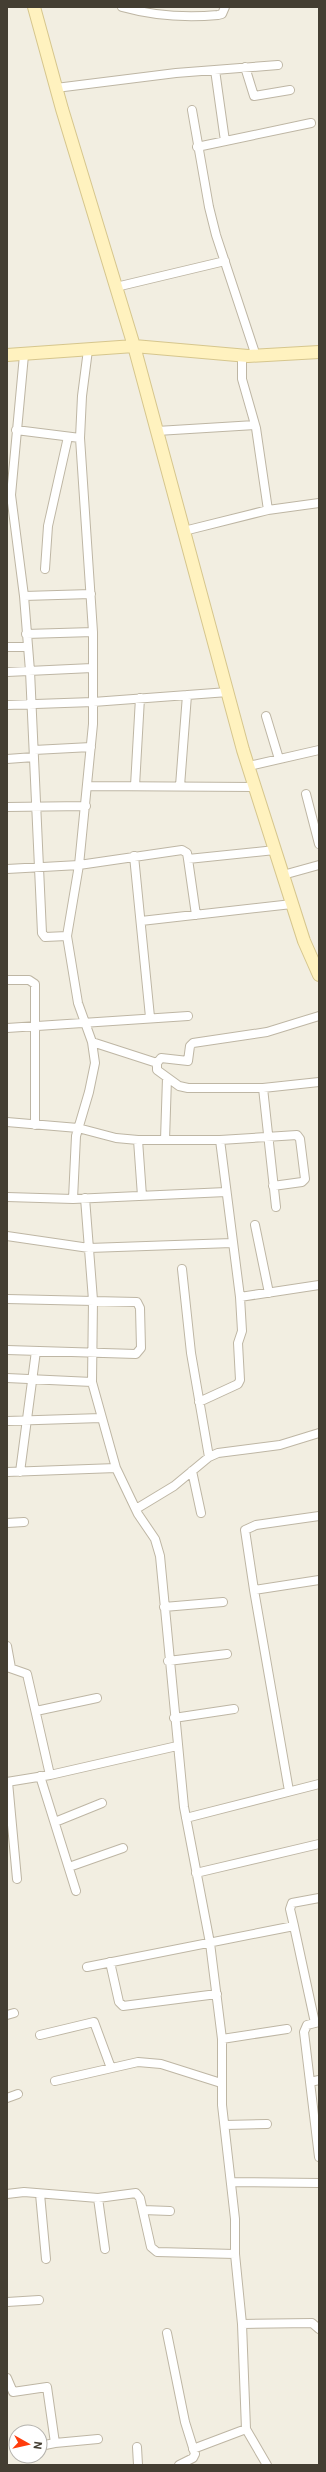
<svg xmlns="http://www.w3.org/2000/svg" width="326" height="2472" viewBox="0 0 326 2472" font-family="Roboto,sans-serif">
  <rect width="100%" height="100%" fill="#f2eee1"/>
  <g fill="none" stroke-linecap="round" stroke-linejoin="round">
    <defs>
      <path id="street" d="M122,7C154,16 184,18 218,15L222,14L225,7
        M245,67L254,96L290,90
        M215,70L225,141
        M56,88L176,73L278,65
        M192,110L209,207L216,235L256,356
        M197,147L311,123
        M116,287L225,261
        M24,355L11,495L24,596L30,671L42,933L45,937L67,936
        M242,356V379L256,428L268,510
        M16,430L80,438
        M157,431L255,425
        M184,531L268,510L319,503
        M45,569L48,526L68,437
        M24,596L91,594
        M26,634L93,632
        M7,647H28
        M7,672L92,668
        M7,705L93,702L228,692
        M266,716L279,759
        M34,750L91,747
        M7,759L34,757
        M249,766L319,750
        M88,786L255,787
        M135,786L140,698
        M180,786L187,695
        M306,794L319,844
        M7,807L86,806
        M134,856L150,1017
        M188,859L275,850
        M7,869L79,865L182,850L187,853L188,859L196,915
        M283,875L319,865
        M141,921L292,904
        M7,980H29L35,984V1125
        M7,1028L188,1016
        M92,1042L157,1063V1070L179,1086L188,1088H263L319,1082
        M157,1063L161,1058L188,1061L190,1046L193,1043L267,1032L319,1016
        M263,1088L276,1207
        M7,1122L78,1128L116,1138L138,1140H220L297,1135L300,1139L305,1179L302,1182L273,1186
        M138,1140L142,1196
        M165,1140L167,1078
        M7,1197L73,1199L226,1192
        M85,1198L93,1300L92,1382L116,1468L138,1514L155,1539L160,1556L184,1807L210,1943L222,2039V2105L235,2219V2254L242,2324L246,2429L267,2465
        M73,1199L76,1136L89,1092L95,1063L92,1042L78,1003L67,936L79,865L93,724V632L80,438L82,396L88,350
        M255,1225L269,1293
        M7,1236L89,1248L232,1243
        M182,1269L191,1353L209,1457
        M240,1297L319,1285
        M7,1299L137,1302L140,1308L141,1348L136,1354L7,1350
        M7,1378L92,1382
        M199,1402L238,1384L240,1380L238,1343L242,1331L240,1297L220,1140
        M7,1421L101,1418
        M192,1471L201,1513
        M7,1472L116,1468
        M20,1472L36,1351
        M136,1509L174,1486L209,1457L218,1453L280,1445L319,1433
        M7,1523L24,1522
        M254,1590L245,1530L256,1525L319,1516
        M164,1607L223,1602
        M7,1646L11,1668
        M168,1661L227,1654
        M7,1667L27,1674L50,1775
        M36,1711L97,1698
        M174,1718L234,1709
        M40,1776L76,1891
        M7,1782L50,1775L177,1746
        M8,1782L17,1879
        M289,1791L254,1590L319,1580
        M186,1818L319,1784
        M55,1822L102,1803
        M69,1867L123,1848
        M196,1873L319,1844
        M294,1926L290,1909L292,1903L319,1898
        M110,1962L119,2002L123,2006L217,1994
        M87,1967L294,1926L315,2023
        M7,2015L14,2013
        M319,2022L307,2025L304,2032L319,2157
        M40,2035L94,2022L111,2068
        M222,2039L287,2029
        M55,2081L138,2062L161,2064L221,2083
        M310,2082L319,2080
        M7,2098L18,2094
        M225,2125L267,2124
        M232,2182L319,2183
        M7,2194L24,2192L98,2198L136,2193L140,2198L151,2247L157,2252L235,2254
        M40,2194L46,2259
        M98,2198L105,2249
        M143,2210L170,2211
        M7,2302L39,2300
        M242,2324L312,2323L319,2329
        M167,2333L185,2422L195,2454L193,2458L179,2465
        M7,2378L13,2392L47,2387L55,2443L98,2439
        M40,2446L55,2443
        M137,2447L138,2465
        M193,2449L246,2429"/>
      <path id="secondary" d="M34,7L62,109L134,346L243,750L304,941L319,975
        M7,355L134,346L248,356L319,352"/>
    </defs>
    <!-- street casing -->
    <use href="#street" stroke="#beb6a4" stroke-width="10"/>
    <!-- secondary casing -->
    <use href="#secondary" stroke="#d6c68d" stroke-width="14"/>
    <!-- street -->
    <use href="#street" stroke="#fff" stroke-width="8"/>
    <!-- secondary -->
    <use href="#secondary" stroke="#fff2bf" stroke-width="12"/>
  </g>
  <!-- border -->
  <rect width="326" height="2472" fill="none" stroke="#443e32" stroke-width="16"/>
  <!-- north arrow -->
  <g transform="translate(28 2444) rotate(98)"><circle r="19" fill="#ffffff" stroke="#b4b2ad"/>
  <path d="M0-3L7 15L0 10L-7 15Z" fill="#ff3c0c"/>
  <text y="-6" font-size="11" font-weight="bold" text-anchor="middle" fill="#443e32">N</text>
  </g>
</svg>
